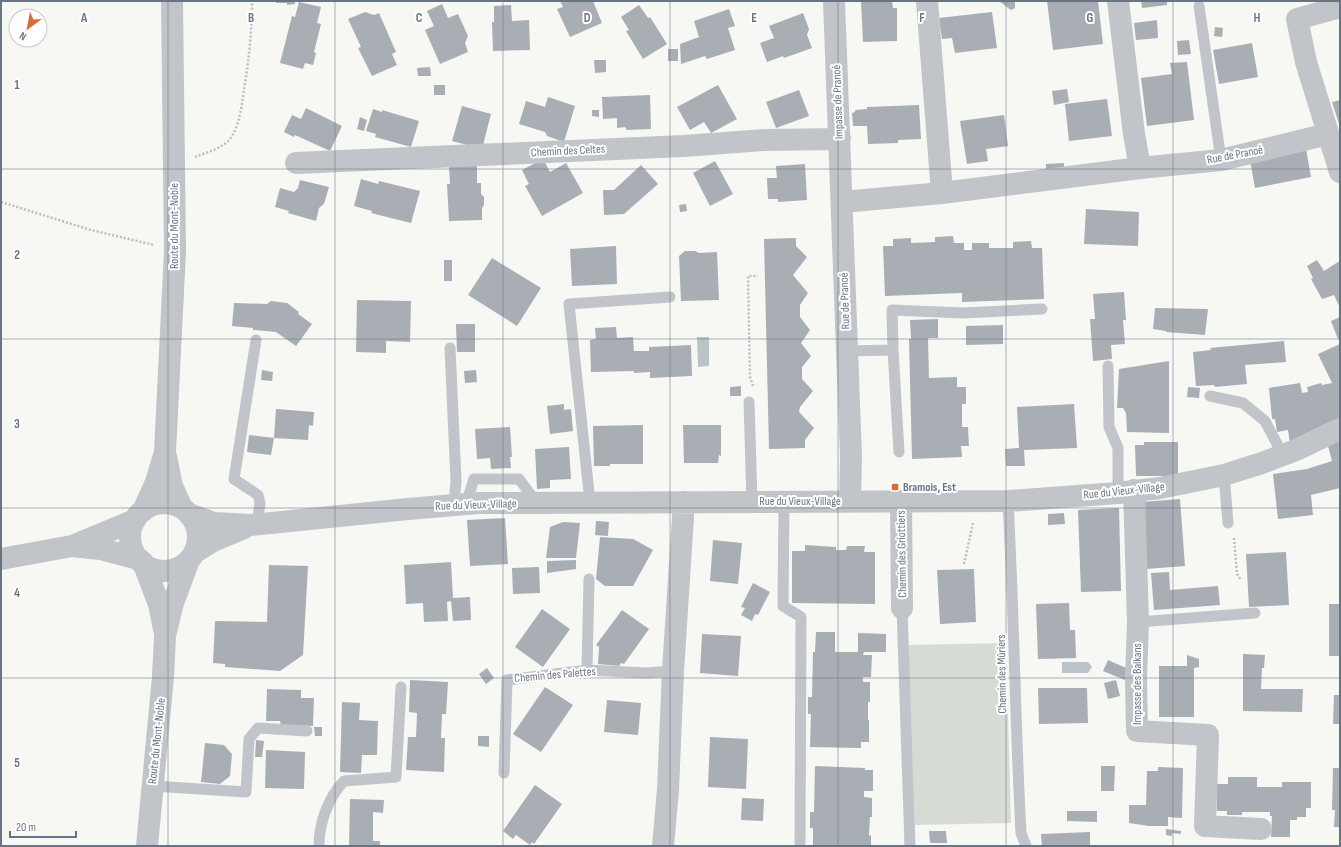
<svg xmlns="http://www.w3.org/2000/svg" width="1341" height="847" viewBox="0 0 1341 847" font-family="'Sofia Sans Condensed',sans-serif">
  <rect width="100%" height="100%" fill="#f7f7f4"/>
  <!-- green -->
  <path fill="#d6dcd4" d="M1006,643L1011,823L915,825L908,645Z"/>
  <!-- water -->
  <path fill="#bac3c8" d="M697,337H709V366L698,367Z
    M1062,662H1088L1092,667L1088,673H1062Z"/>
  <!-- building -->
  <path fill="#a9aeb5" d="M276,1H295V4L287,5V3H276Z
    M560,1H593L602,23L570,37L557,9L563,7Z
    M861,1H892L893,8H897V41L863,42Z
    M999,1H1015V8L1011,10Z
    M1047,1H1098L1103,44L1053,50Z
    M1141,1H1167V5L1142,8Z
    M299,2L321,7L317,23L321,24L314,52L316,53L313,65L305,63L303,69L280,63L292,16L295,17Z
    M442,4L448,18L458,14L468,36L465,43L468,52L440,64L425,30L434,26L427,11Z
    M511,5L512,21L529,20L530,50L493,51L492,22H494V6Z
    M639,5L648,18L650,17L667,44L643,59L626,31L629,30L621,17Z
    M729,9L735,26L728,28L735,50L707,59L705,56L681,64L680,44L699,37L694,21Z
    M365,12L374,15L379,13L396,52L392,54L397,65L372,76L358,48L361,47L348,19Z
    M992,12L997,48L955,53L952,38L942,39L939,18Z
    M803,13L809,29L807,35L812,48L784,58L783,56L767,62L760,43L774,38L769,26Z
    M1157,20L1158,38L1136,40L1134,23Z
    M1215,27L1223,28L1222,37L1214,36Z
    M1189,40L1191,54L1178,55L1177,41Z
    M1252,43L1258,77L1219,84L1213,50Z
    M668,49H678V61H668Z
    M594,60H606V72L595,73Z
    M1187,62L1194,120L1147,126L1141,78L1172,74L1170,63Z
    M430,67L431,76H418L417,68Z
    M434,85H445V95H434Z
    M718,85L737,119L711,133L704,122L690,130L677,107Z
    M1067,89L1069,102L1054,105L1052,91Z
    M799,90L809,116L776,128L766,102Z
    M650,95L651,129L627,130L625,127L617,128V118L603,119L602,97Z
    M548,97L575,106L564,142L547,136L545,132L519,124L526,101L545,107Z
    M1107,99L1112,136L1069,141L1065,104Z
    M1340,100V127L1332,102Z
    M919,105L921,139L898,140V143L868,144L867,126H853L852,113L855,112V110L867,109V107Z
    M462,106L491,114L482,149L452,141Z
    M306,108L342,126L330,151L295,135L294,137L284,132L292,115L301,119Z
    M373,109L382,112V110L419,121L411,147L375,137L376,134L366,131Z
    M592,110H599V117L592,116Z
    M1004,115L1008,146L986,149L988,161L967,164L960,121Z
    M360,117L367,120L364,131L357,129Z
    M1306,149L1311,177L1255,188L1250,160Z
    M543,159L550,172L566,163L583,193L542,216L525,186L529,184L522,170Z
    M715,161L733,194L710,206L693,173Z
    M1064,163V168L1046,169V164Z
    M805,164L807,200L778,202V199H768L767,178H777L776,166Z
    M477,165V183H481V194L484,197V205L482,208V220L449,221L447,184H450L449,166Z
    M641,165L658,184L624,214L604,215L603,190H614Z
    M361,179L378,184L379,181L420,191L411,223L371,213L372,211L354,206Z
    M300,180L329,187L324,204L319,208L316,221L288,213L289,211L275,207L280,188L294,192L298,188Z
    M686,204L687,211L680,212L679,205Z
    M1086,209L1139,212L1138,246L1084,244Z
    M953,236L954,243H964V250H972V243H989V248H1013V242L1031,241L1032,248H1042L1044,299L962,302V293L885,296L883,246H893V239L911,238V243L935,242V237Z
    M796,238V246L807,257L793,275L808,293L800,305V317L810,330L801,343L811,356L802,367V379L813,391L800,407L799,412L814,428L805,440V448L769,449L764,239Z
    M616,246L617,284L572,286L570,249Z
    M685,251H695L699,253L717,252L719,300L681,301L679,256Z
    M492,258L541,288L517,326L468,295Z
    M444,260H452V281H444Z
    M1317,260L1324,271L1338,262L1340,263V308L1334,295L1322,299L1311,279L1313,278L1307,266Z
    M1124,292L1126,320H1123L1125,344L1111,345L1112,359L1093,361L1090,319H1095L1093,294Z
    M357,300L411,301L410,342L386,341V353L356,352Z
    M271,301L287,303L299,312L298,314L312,324L296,346L276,332L253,330V328L232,326L234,303L267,304Z
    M1155,308L1208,309L1205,335L1166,332V331L1153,329Z
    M1340,317V339H1338L1331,321Z
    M938,319V338H928L929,378L957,377V387H966V404H962V427H968L969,446H961L962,457L912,459L909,339H911L910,320Z
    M456,324H475V352H457Z
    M1003,325V344L966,345V326Z
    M616,327L617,338L633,337L634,351H649V347L691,345L692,376L650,378V372L634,373V371L591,372L590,340L596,339L595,328Z
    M1284,341L1286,362L1245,365L1247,384L1215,387L1214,385L1196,386L1193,352L1211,350L1210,348Z
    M1340,344V425L1290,444L1288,430L1277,432L1275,419H1272L1269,388L1300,383L1302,393L1308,392L1307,387L1321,383L1322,385L1332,383L1318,354Z
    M1169,361V433L1127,432L1126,413L1123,408H1117L1119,369Z
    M262,370L273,372L272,381L261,380Z
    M476,370L477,382L465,383L464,371Z
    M741,386V396H730V387Z
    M1188,387L1200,388L1199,398L1187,397Z
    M564,404V410L571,409L573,431L550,434L547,406Z
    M1074,404L1077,448L1024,450L1025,466H1006L1005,449L1019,448L1017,407Z
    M276,409L314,412L313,426L309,425L308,440L274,438Z
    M643,425V464H610V466H594L593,426Z
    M683,425H721V456L719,455L718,463H684Z
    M510,427L512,457H510L511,468L491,469L490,458L477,459L475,429Z
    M249,435L274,438L271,455L247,452Z
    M1340,435V488L1311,495L1313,515L1278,519L1273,474L1307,469L1332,461L1327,442Z
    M1144,442H1178V476H1136L1135,445H1144Z
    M569,447L571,479L550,480V488L537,489L535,449Z
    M1180,499L1185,566L1146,569L1142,502Z
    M1119,508L1121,591L1081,592L1078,510Z
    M1064,513L1065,524L1048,525V514Z
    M505,518L508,564L470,566L467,520Z
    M596,521L609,522L608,536L595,535Z
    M563,522L580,523L576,558H546L550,527Z
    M600,537L633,539L653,550L633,586H605L596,579Z
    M713,540L742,543L738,584L710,581Z
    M805,545L836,547V550H846L847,546H865L864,552H875V604L792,603V551H805Z
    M1286,552L1289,605L1249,607L1246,554Z
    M576,560V569L547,573V561Z
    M451,562L453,598L470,597L471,620L453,621L451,601L447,602L448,621L424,622L423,603L406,604L404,565Z
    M269,565L308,566L303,655L280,671L225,667V664L213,663L215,621L267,622Z
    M539,567L540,593L513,594L512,568Z
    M974,569L976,622L940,624L937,570Z
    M1169,572L1170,590L1218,586L1220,605L1154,610L1151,573Z
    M753,583L770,592L758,615L755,614L752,621L741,615L745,608L741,607Z
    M1069,603L1070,630H1075L1076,658L1038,659L1036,604Z
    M1329,604H1340V656H1329Z
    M542,609L570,629L543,667L515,647Z
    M622,610L649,629L624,664L621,663L619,666L598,664L599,647L596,645Z
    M816,632H835V652H864L863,655H872L871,677H863V682H870V702H868V720H869V742H861V748L810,747L811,714H808V697H812L813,652H815Z
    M858,633L886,634V652H858Z
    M702,634L741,636L738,676L700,673Z
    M1243,654L1265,655L1264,668H1262L1261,689H1303L1302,712L1243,711Z
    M1187,655L1199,659V667L1194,668V717H1159V666H1187Z
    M1108,660L1126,668L1125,680L1103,671Z
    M487,668L494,678L486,684L479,674Z
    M410,680L448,682L446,714H442L441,738H445L444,772L406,770L408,737H416L417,713L409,712Z
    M1116,680L1120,696L1108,699L1104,683Z
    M545,687L573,705L541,752L513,734Z
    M1038,688H1087L1088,723L1039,724Z
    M267,689L301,690V698H314L313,726L281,725L280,721H266Z
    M1334,695H1340V724H1333Z
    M607,700L641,703L638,735L604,732Z
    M342,702L360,703L359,720L378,721L377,755H362L361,773L340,772Z
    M314,727H322V736H315Z
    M478,736H489V747L478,746Z
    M710,737L748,739L746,789L708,787Z
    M256,740L264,741L262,757H255Z
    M205,743L224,745L232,754L230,776L220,784L201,782Z
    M266,750L305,752L304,789L265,788Z
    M815,766L865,768V770H873V791H864V797L872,798V817H870L869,836L871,835V846H813V828H810V812H814Z
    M1101,766H1115L1114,791H1101Z
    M1158,767L1183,768L1182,818L1168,817V826H1149L1129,823V805H1146L1147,771H1158Z
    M1333,768H1340V827H1334L1335,810H1332Z
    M1228,777H1257V787H1282V782H1311V808H1306V817H1297V820H1290V837H1271L1272,816H1270V812H1242V815H1227V811H1217V784H1228Z
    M535,785L562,804L534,844L532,842L530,845L516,835L513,839L503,831Z
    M742,798L764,799L763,821L741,820Z
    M350,799L384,800L383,813L373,812V841H380V846H349Z
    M1067,811H1097V822L1067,821Z
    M1166,829L1181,831V834L1172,833V836L1166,835Z
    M929,831H946L947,843H930Z
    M1090,832V846H1042L1041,834Z"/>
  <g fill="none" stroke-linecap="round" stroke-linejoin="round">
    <!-- path -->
    <path stroke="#bbbdc0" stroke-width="2.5" stroke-dasharray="2 2" stroke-linecap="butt" d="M195,157C207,152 225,148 232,136C240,123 242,104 244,89C249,60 252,30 252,1
      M1,202L91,230L154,245
      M753,386L750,377L748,276H758
      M1234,538L1237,574L1241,580
      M964,564L973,523"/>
    <!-- service -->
    <path stroke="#c1c4c8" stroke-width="11" d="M1199,6L1221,160
      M256,340L234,479L258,495L260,503L257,525
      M450,348L456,481L454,505
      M893,350L899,452
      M847,351L893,350L892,310L963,313L1042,309
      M1108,366L1109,427L1118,448V493
      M1210,396L1243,403L1265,421L1283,455
      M749,402L752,502
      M1224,475L1228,523
      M784,501L783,606L801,617L800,846
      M1008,501C1014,611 1015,722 1021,833L1026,846
      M590,502L569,304L670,297
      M466,504L474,479H519L537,503
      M902,608L910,846
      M1138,622L1255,613
      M587,670L589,579
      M504,773L507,680L587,670L646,673L673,671
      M153,786L246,792L249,739L258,728L307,731
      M319,846C319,823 328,798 344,781L396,777L401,687"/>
    <!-- minor -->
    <path stroke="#c1c4c8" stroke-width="22" d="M834,1L851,457L850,501
      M927,1L942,193
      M1118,1L1134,134L1140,168
      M1340,7L1297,19L1306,62L1340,172
      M296,163L684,146L765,140L840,139
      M842,202L942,193L1140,168L1221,160L1328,134
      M1134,490L1138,622L1136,679L1137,731L1208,735L1205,826L1261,829
      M901,501L902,608
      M189,514L214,523L251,525L408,509L478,503L1008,501L1118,493L1160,488L1224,475L1262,463L1296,450L1340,429
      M75,545L135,520
      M195,552L213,541L244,528
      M1,559L72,546L101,549L139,559
      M663,846L668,790L673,671L684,502"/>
    <!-- tertiary -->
    <path stroke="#c1c4c8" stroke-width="22" d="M172,1L175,251L165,452L172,486L182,508
      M130 537a34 34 0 1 1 68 0a34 34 0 1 1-68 0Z
      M143,511L156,482L164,455
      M143,562L159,604L164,629
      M147,846L163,677L165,636L173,603L189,560"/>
  </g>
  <!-- grid -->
  <path fill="none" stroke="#697483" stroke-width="1" stroke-opacity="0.55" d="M168,1V846M335,1V846M503,1V846M670,1V846M838,1V846M1006,1V846M1173,1V846M1,169H1340M1,339H1340M1,508H1340M1,678H1340"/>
  <!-- markers -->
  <rect fill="#d56d37" stroke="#fff" stroke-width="1.5" x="891" y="483" width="8" height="8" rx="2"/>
  <g text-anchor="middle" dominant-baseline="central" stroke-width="4" stroke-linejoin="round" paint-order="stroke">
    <!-- street labels -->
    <g font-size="12" fill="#697483" stroke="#fff">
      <text transform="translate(838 102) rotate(-92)">Impasse de Pranoé</text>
      <text transform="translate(568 151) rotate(-3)">Chemin des Celtes</text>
      <text transform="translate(1235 155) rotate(-11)">Rue de Pranoé</text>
      <text transform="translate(174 226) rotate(-90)">Route du Mont-Noble</text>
      <text transform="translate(845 301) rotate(-92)">Rue de Pranoé</text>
      <text transform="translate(1124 491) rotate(-6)">Rue du Vieux-Village</text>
      <text x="800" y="501">Rue du Vieux-Village</text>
      <text transform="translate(476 505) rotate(-2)">Rue du Vieux-Village</text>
      <text transform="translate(902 554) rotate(-91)">Chemin des Griottiers</text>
      <text transform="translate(1002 674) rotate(-91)">Chemin des Mûriers</text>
      <text transform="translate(555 675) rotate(-5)">Chemin des Palettes</text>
      <text transform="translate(1137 684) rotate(-90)">Impasse des Balkans</text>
      <text transform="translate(157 741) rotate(-84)">Route du Mont-Noble</text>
    </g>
    <!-- poi labels -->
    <g font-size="12" font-weight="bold" fill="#697483" stroke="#fff" text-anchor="start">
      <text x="903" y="487">Bramois, Est</text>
    </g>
  </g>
  <g font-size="13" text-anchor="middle" font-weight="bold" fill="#697483" stroke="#fff" stroke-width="4" stroke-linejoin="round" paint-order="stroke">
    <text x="84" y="22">A</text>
    <text x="251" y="22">B</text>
    <text x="419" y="22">C</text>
    <text x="587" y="22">D</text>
    <text x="754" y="22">E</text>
    <text x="922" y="22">F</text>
    <text x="1090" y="22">G</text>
    <text x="1257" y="22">H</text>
    <text x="17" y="89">1</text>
    <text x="17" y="259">2</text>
    <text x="17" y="428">3</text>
    <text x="17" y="597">4</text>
    <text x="17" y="767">5</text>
  </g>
  <!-- border -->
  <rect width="1341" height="847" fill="none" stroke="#697483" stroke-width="4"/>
  <!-- north arrow -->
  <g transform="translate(28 28) rotate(212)"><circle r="19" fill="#ffffff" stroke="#c3c7cd"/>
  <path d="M0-3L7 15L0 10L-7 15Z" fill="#d56d37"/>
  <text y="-6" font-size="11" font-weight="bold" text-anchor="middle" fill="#697483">N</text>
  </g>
  <!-- scale -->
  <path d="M10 831v6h66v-6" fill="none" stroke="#697483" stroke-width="2"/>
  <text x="16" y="831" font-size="12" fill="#697483" stroke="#ffffff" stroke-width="3" paint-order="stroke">20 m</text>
</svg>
